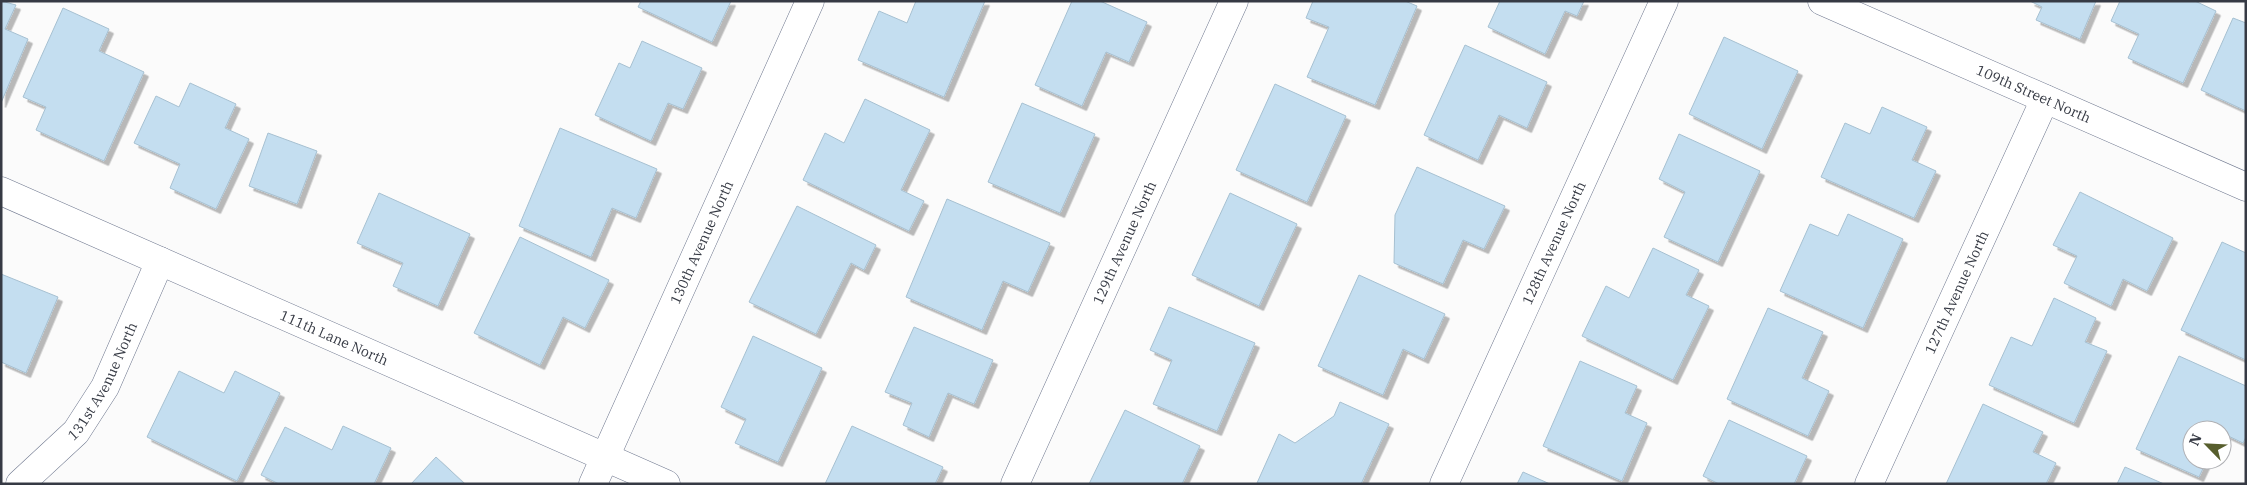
<svg xmlns="http://www.w3.org/2000/svg" width="2247" height="485" viewBox="0 0 2247 485" font-family="'IBM Plex Serif',serif">
  <defs>
    <filter id="shadow"><feDropShadow dx="4.5" dy="4.5" stdDeviation="0" flood-color="#0004"/></filter>
  </defs>
  <rect width="100%" height="100%" fill="#fbfbfb"/>
  <!-- building -->
  <path fill="#c4def0" stroke="#a6c0d1" filter="url(#shadow)" d="M1,1L16,5L5,29L28,39L1,103Z
    M641,1H731L712,42L638,7Z
    M916,1H985L944,97L858,60L879,11L907,23Z
    M1072,1H1100L1147,22L1129,62L1106,52L1082,106L1035,85Z
    M1313,1H1405L1417,6L1375,105L1307,77L1329,27L1306,18Z
    M1500,1H1584L1577,16L1565,11L1545,54L1488,27Z
    M2030,1H2096L2080,39L2036,20L2042,7Z
    M2120,1H2195L2216,11L2183,83L2128,58L2139,34L2111,21Z
    M63,8L109,29L99,51L144,72L104,161L36,130L46,107L23,97Z
    M2233,18L2246,23V111L2201,90Z
    M1724,37L1798,71L1762,149L1689,114Z
    M642,41L702,68L683,109L668,103L651,141L595,115L619,63L630,68Z
    M1465,45L1547,82L1527,128L1499,115L1478,160L1424,135Z
    M190,83L236,104L225,128L249,139L216,209L170,188L180,164L134,143L156,96L179,107Z
    M1275,84L1346,116L1307,202L1236,170Z
    M865,99L930,130L901,190L924,201L909,231L803,180L825,133L844,143Z
    M1022,103L1095,134L1060,213L988,182Z
    M1882,107L1927,127L1912,160L1936,171L1914,218L1821,177L1845,123L1870,134Z
    M560,128L657,169L636,218L612,208L591,257L519,226Z
    M268,133L317,151L297,204L249,186Z
    M1679,134L1760,171L1718,262L1664,237L1685,192L1659,179Z
    M1417,167L1505,206L1484,249L1463,240L1443,284L1394,263L1395,215Z
    M2080,192L2173,238L2147,291L2123,279L2111,306L2064,283L2077,256L2053,245Z
    M379,193L470,234L438,306L393,286L403,263L357,243Z
    M1230,193L1297,224L1259,306L1192,275Z
    M947,199L1050,243L1028,292L1003,281L982,330L906,297Z
    M797,206L876,245L864,270L851,263L816,334L749,302Z
    M1848,214L1903,239L1863,328L1780,291L1810,224L1838,236Z
    M520,237L609,280L585,328L563,317L540,365L474,333Z
    M2222,242L2246,253V360L2181,330Z
    M1653,248L1699,270L1686,295L1709,306L1673,380L1582,336L1606,286L1629,298Z
    M1,274L58,297L26,373L1,362Z
    M1359,275L1445,314L1424,359L1403,349L1383,395L1318,366Z
    M2054,298L2096,318L2085,342L2107,351L2074,423L1989,385L2011,337L2032,346Z
    M1169,307L1255,343L1217,431L1153,404L1172,360L1150,350Z
    M1768,308L1823,332L1802,378L1829,391L1808,436L1727,399Z
    M914,327L993,360L974,404L948,393L929,437L903,425L912,403L885,392Z
    M753,336L822,368L778,462L735,443L746,419L721,407Z
    M2179,356L2246,386V437L2243,443L2222,433V430H2192V460H2207L2199,477L2136,449Z
    M1580,361L1637,386L1625,413L1647,423L1622,481L1543,446Z
    M179,371L224,393L235,371L280,393L237,481L147,437Z
    M1340,402L1389,424L1361,484L1257,483L1279,434L1295,443L1334,416Z
    M1983,404L2043,432L2033,452L2056,463L2046,484H1946Z
    M1125,410L1200,446L1182,484H1089Z
    M1729,420L1807,456L1794,484H1719L1703,476Z
    M343,426L391,448L374,484H279L261,475L285,427L332,450Z
    M852,426L943,467L935,484H825Z
    M436,457L465,484H411Z
    M2125,467L2164,484H2117Z
    M1523,472L1550,484H1517Z"/>
  <g fill="none" stroke-linecap="round" stroke-linejoin="round">
    <defs>
      <g id="street">
        <path id="s1" d="M1822,1L2246,187"/>
        <path id="s2" d="M1,191L666,484"/>
        <path id="s3" d="M20,484L76,432L105,387L160,261"/>
        <path id="s4" d="M593,484L810,1"/>
        <path id="s5" d="M1015,484L1234,1"/>
        <path id="s6" d="M1444,484L1664,1"/>
        <path id="s7" d="M1869,484L2045,99"/>
      </g>
    </defs>
    <!-- street casing -->
    <use href="#street" stroke="#6f788f" stroke-width="29"/>
    <!-- street -->
    <use href="#street" stroke="#fff" stroke-width="28"/>
  </g>
  <g text-anchor="middle" dominant-baseline="central" stroke-width="4" stroke-linejoin="round" paint-order="stroke">
    <!-- street labels -->
    <g font-size="14" fill="#363a44" stroke="#fff">
      <text stroke="none"><textPath href="#s1" startOffset="231">109th Street North</textPath></text>
      <text stroke="none"><textPath href="#s5" startOffset="265">129th Avenue North</textPath></text>
      <text stroke="none"><textPath href="#s6" startOffset="265">128th Avenue North</textPath></text>
      <text stroke="none"><textPath href="#s4" startOffset="265">130th Avenue North</textPath></text>
      <text stroke="none"><textPath href="#s7" startOffset="211">127th Avenue North</textPath></text>
      <text stroke="none"><textPath href="#s2" startOffset="364">111th Lane North</textPath></text>
      <text stroke="none"><textPath href="#s3" startOffset="134">131st Avenue North</textPath></text>
    </g>
  </g>
  <!-- border -->
  <rect width="2247" height="485" fill="none" stroke="#363a44" stroke-width="5"/>
  <!-- north arrow -->
  <g transform="translate(2207 445) rotate(294)"><circle r="24" fill="#ffffff" stroke="#afb0b4"/>
  <path d="M0-4L9 19L0 12L-9 19Z" fill="#575e2d"/>
  <text y="-8" font-size="14" font-weight="bold" text-anchor="middle" fill="#363a44">N</text>
  </g>
</svg>
